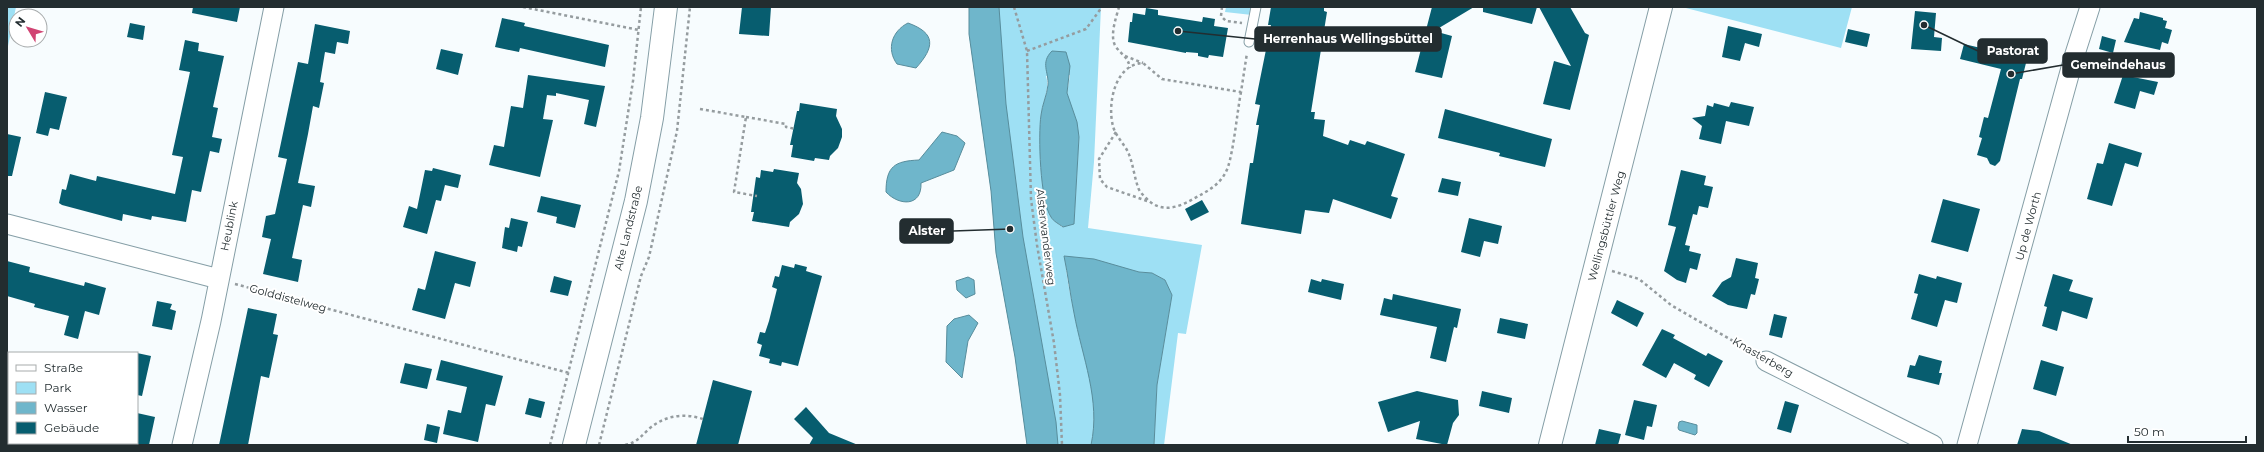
<svg xmlns="http://www.w3.org/2000/svg" width="2264" height="452" viewBox="0 0 2264 452" font-family="Montserrat,sans-serif">
  <rect width="100%" height="100%" fill="#f7fcfe"/>
  <!-- green -->
  <path fill="#9ee0f4" fill-rule="evenodd" d="M7,7H16L7,51Z
    M969,7H1101L1094,162L1088,228L1202,245L1186,334L1178,333L1164,445H1154L1157,385L1172,295L1165,280L1152,273L1139,272L1065,256C1068,318 1104,384 1091,445H1027L1015,357L996,253L991,191L969,34ZM1070,75L1067,93L1079,137L1074,224L1062,227C1059,224 1053,221 1051,217C1040,200 1038,135 1041,114C1043,101 1050,88 1046,76Z
    M1226,7H1253L1252,15L1225,12Z
    M1682,7H1852L1841,48Z"/>
  <!-- water -->
  <path fill="#6fb6cb" stroke="#588d9c" d="M969,7H999L1006,104L1023,237L1056,422L1058,445H1027L1015,357L996,253L991,191L969,34Z
    M908,23C936,33 935,47 916,68L897,64C886,49 892,31 908,23Z
    M1052,51L1066,52L1070,66L1067,93L1077,122L1079,137L1074,224L1063,227C1059,224 1053,221 1051,217C1040,201 1038,135 1041,115C1042,105 1047,95 1048,85C1049,72 1040,63 1052,51Z
    M942,132L957,136L965,143L954,170L921,183C922,207 899,206 886,192C886,166 895,161 919,160Z
    M1064,256L1094,259L1139,272L1152,273L1165,280L1172,295L1157,385L1154,445H1091C1101,400 1082,357 1074,313C1070,294 1068,275 1064,256Z
    M968,277L974,280L975,294L966,298L957,290L956,281Z
    M969,315L978,323L968,341L962,378L946,362L947,326L954,319Z
    M1682,421L1697,425V433L1695,435L1679,430L1678,428L1679,422Z"/>
  <!-- building -->
  <path fill="#075d6f" d="M193,7H240L237,22L192,13Z
    M742,7H771L769,36L739,34Z
    M1271,7H1324V11L1327,12L1311,112H1315L1314,119L1325,120L1323,136L1348,145L1350,140L1365,145L1367,141L1405,154L1391,196L1398,198L1391,219L1333,199L1329,213L1305,210L1301,234L1241,224L1250,163H1253L1259,125H1256L1260,105L1255,104L1271,25H1268Z
    M1432,7H1474L1434,31L1452,36L1442,78L1415,72Z
    M1483,7H1537L1532,24L1483,12Z
    M1539,7H1570L1585,33L1589,35L1570,110L1543,104L1554,61L1571,66Z
    M1146,8L1158,10V15L1202,22L1203,17L1215,19L1214,26L1228,28L1223,57L1209,55L1208,58L1198,56V53L1186,52V53L1128,42L1130,22H1132L1133,13L1145,15Z
    M1915,11L1936,13L1934,37L1942,38L1941,51L1911,49Z
    M2140,12L2163,18V20L2167,21L2165,28L2172,30L2168,44L2162,42L2160,50L2124,42L2134,18L2139,19Z
    M502,18L525,23L524,26L609,45L605,67L520,48L519,52L495,47Z
    M130,23L145,26L143,40L127,37Z
    M315,24L350,31L348,44L337,42L335,54L325,52L320,82L324,83L319,108L313,106L308,134L298,183L315,186L311,207L303,205L292,258L302,260L298,282L263,274L271,239L262,237L266,216L275,214L287,159L278,157L298,62L308,64Z
    M1728,26L1762,34L1759,47L1745,43L1740,61L1722,57Z
    M1848,29L1870,34L1867,47L1845,42Z
    M2102,36L2116,40L2113,53L2099,49Z
    M185,40L199,43L198,51L224,56L213,107L218,108L212,137L222,139L219,153L210,151L201,192L192,190L186,222L152,216L151,220L123,214L122,221L62,205L59,203L62,189L66,190L70,174L96,181L97,176L175,194L183,157L172,155L190,72L179,70Z
    M1964,44L2027,59L2022,79H2020L2000,161L1995,166L1990,164L1987,158L1977,155L1982,138L1979,137L1984,117L1988,118L2001,69L1960,59Z
    M441,49L463,54L458,75L436,69Z
    M528,75L605,86L596,127L584,124L589,100L556,93V96L547,95L543,119L553,120L540,177L489,165L494,145L504,147L511,106L523,108Z
    M2123,75L2158,82L2154,95L2140,91L2135,109L2114,103Z
    M45,92L67,97L59,130L50,128L48,136L36,133Z
    M1731,102L1754,107L1749,126L1726,121L1721,144L1699,139L1702,126L1692,118L1705,116L1707,105L1713,107L1714,103L1729,107Z
    M800,103L837,109L836,116L842,129V137L838,148L830,156L829,160L815,158L814,161L791,157L793,145H790L797,111H799Z
    M1445,109L1552,139L1545,167L1499,156L1500,153L1438,138Z
    M7,134L21,137L12,176H7Z
    M2109,143L2142,153L2138,167L2125,163L2112,206L2087,199L2097,163L2103,164Z
    M433,168L461,175L458,188L445,185L441,201L436,200L427,234L403,227L409,206L417,209L425,170L432,171Z
    M774,169L799,173L797,183L801,189L803,204L799,214L790,222L789,227L752,221L754,212H751L756,177L760,178L761,170L773,172Z
    M1681,170L1706,176L1704,185L1713,187L1708,208L1699,206L1697,215L1693,214L1685,245L1690,246L1689,251L1701,254L1697,270L1690,268L1686,283L1677,280L1664,271L1676,227L1668,225Z
    M1442,178L1461,182L1458,196L1438,192Z
    M541,196L581,205L575,228L556,223L557,217L537,212Z
    M1943,199L1980,209L1968,252L1931,242Z
    M1202,200L1209,212L1191,221L1185,209Z
    M511,218L528,222L522,247L518,246L517,252L502,248L505,227L509,228Z
    M1469,218L1502,226L1498,244L1484,241L1480,257L1461,252Z
    M435,251L476,262L470,287L455,283L445,319L412,310L418,288L425,290Z
    M1736,258L1758,263L1755,278L1759,279L1755,295L1751,294L1747,309L1728,305L1712,296L1722,282L1731,277Z
    M7,261L30,267L29,272L84,286L85,282L106,288L99,315L85,311L78,339L64,335L69,316L34,307L35,304L7,296Z
    M795,264L807,267L806,271L822,276L798,366L782,362L781,366L769,363L770,359L759,356L762,345L757,343L760,332L765,333L769,321L777,289L772,287L775,276L779,277L782,265L794,268Z
    M1919,274L1936,279L1937,276L1962,283L1957,303L1945,300L1937,327L1911,319L1918,294L1914,293Z
    M2053,274L2073,280L2069,291L2093,298L2087,319L2062,311L2057,331L2042,326L2047,307L2044,306Z
    M554,276L572,281L568,296L550,292Z
    M1311,279L1321,282L1322,279L1344,284L1341,300L1308,292Z
    M1393,294L1461,309L1457,328L1454,327L1446,362L1430,358L1437,327L1380,315L1384,298L1392,300Z
    M1617,300L1644,313L1637,327L1611,313Z
    M157,301L172,304L170,309L176,311L172,330L152,326Z
    M248,308L277,314L273,334L278,335L269,378L261,376L248,445H219Z
    M1774,314L1787,317L1782,338L1769,335Z
    M1500,318L1528,324L1525,339L1497,333Z
    M1662,329L1675,335L1673,338L1706,356L1708,353L1723,361L1709,387L1694,379L1696,375L1674,363L1666,378L1642,365Z
    M137,353L151,356L142,396L137,395Z
    M1919,355L1942,361L1939,373H1942L1939,385L1907,377L1910,365L1915,366Z
    M441,360L503,376L495,406L486,404L478,442L443,434L448,410L461,413L467,387L436,380Z
    M2041,360L2064,367L2056,396L2033,389Z
    M405,363L432,369L427,389L400,383Z
    M713,380L752,391L738,445H696Z
    M1417,391L1458,400L1459,415L1453,423L1447,445L1416,439L1420,421L1388,432L1378,402Z
    M1482,391L1512,398L1509,413L1479,406Z
    M529,398L545,402L541,418L525,414Z
    M1634,400L1657,405L1652,427L1647,426L1644,440L1625,435Z
    M1785,401L1799,405L1791,433L1777,429Z
    M806,407L829,433L858,445H809L813,438L794,419Z
    M137,413L155,417L149,445H137Z
    M427,424L440,427L437,443L424,440Z
    M1599,429L1621,434L1618,445H1595Z
    M2022,429L2039,431L2073,445H2017Z"/>
  <g fill="none" stroke-linecap="round" stroke-linejoin="round">
    <defs>
      <path id="lane" d="M1249,42L1256,7"/>
      <path id="street" d="M7,224L219,279
        M1766,361L1933,445
        M182,445L211,321L274,7
        M1967,445L2074,57L2090,7"/>
      <path id="secondary" d="M574,445L636,201L652,118L666,7
        M1550,445L1661,7"/>
    </defs>
    <!-- lane casing -->
    <use href="#lane" stroke="#859ea6" stroke-width="11"/>
    <!-- street casing -->
    <use href="#street" stroke="#859ea6" stroke-width="21"/>
    <!-- secondary casing -->
    <use href="#secondary" stroke="#859ea6" stroke-width="24"/>
    <!-- path -->
    <path stroke="#959c9f" stroke-width="2.5" stroke-dasharray="3 3" stroke-linecap="butt" d="M523,7L639,30
      M1014,7L1027,51L1031,199L1037,245L1054,343L1060,395L1062,445
      M1119,7C1116,18 1109,37 1116,47C1122,55 1128,57 1130,68
      M1222,7L1221,16L1226,21L1242,23
      M1260,43L1268,45
      M1027,51L1086,29L1102,7
      M1125,56L1143,63
      M1241,92C1237,113 1234,148 1228,167C1222,184 1208,191 1193,199C1176,209 1159,213 1145,197C1142,194 1139,191 1138,187C1134,176 1133,163 1128,152C1124,144 1115,135 1113,126C1107,104 1115,64 1143,63L1162,79L1241,92L1247,53
      M700,109L746,117L734,192L757,196
      M746,117L786,124V127L796,129
      M1116,132L1099,159L1100,179L1107,187L1150,202
      M1612,271L1639,279L1671,305L1752,352
      M235,284L569,373
      M550,445L619,171L633,81L641,7
      M599,445L641,276L649,257L677,131L690,7
      M625,445C637,443 642,435 650,428C666,415 684,413 703,419"/>
    <!-- lane -->
    <use href="#lane" stroke="#fff" stroke-width="9"/>
    <!-- street -->
    <use href="#street" stroke="#fff" stroke-width="19"/>
    <!-- secondary -->
    <use href="#secondary" stroke="#fff" stroke-width="22"/>
  </g>
  <g text-anchor="middle" dominant-baseline="central" stroke-width="4" stroke-linejoin="round" paint-order="stroke">
    <!-- street labels -->
    <g font-size="11" fill="#232d30" stroke="#fff">
      <text transform="translate(229 226) rotate(-79)">Heublink</text>
      <text transform="translate(1606 226) rotate(-75)">Wellingsbüttler Weg</text>
      <text transform="translate(2028 226) rotate(-75)">Up de Worth</text>
      <text transform="translate(628 228) rotate(-76)">Alte Landstraße</text>
      <text transform="translate(1046 237) rotate(83)">Alsterwanderweg</text>
      <text transform="translate(288 298) rotate(15)">Golddistelweg</text>
      <text transform="translate(1763 357) rotate(30)">Knasterberg</text>
    </g>
  </g>
  <!-- callouts -->
  <path fill="none" stroke="#232d30" stroke-width="1.5" d="M1178 31L1255 39M1924 25L1978 51M2011 74L2063 65M1010 229L953 231"/>
  <g fill="#232d30" stroke="#fff" stroke-width="1.5">
    <circle cx="1178" cy="31" r="4"/>
    <circle cx="1924" cy="25" r="4"/>
    <circle cx="2011" cy="74" r="4"/>
    <circle cx="1010" cy="229" r="4"/>
  </g>
  <g fill="#232d30" stroke="#232d30" stroke-width="1.5">
    <rect x="1255" y="27" width="186" height="24" rx="4"/>
    <rect x="1978" y="39" width="69" height="24" rx="4"/>
    <rect x="2063" y="53" width="111" height="24" rx="4"/>
    <rect x="900" y="219" width="53" height="24" rx="4"/>
  </g>
  <g font-size="12" text-anchor="middle" font-weight="bold" fill="#fff">
    <text x="1348" y="43">Herrenhaus Wellingsbüttel</text>
    <text x="2013" y="55">Pastorat</text>
    <text x="2118" y="69">Gemeindehaus</text>
    <text x="927" y="235">Alster</text>
  </g>
  <!-- border -->
  <rect width="2264" height="452" fill="none" stroke="#232d30" stroke-width="16"/>
  <!-- legend -->
  <rect x="8" y="352" width="130" height="92" fill="#ffffff" stroke="#a7abac"/>
  <rect x="16" y="365" width="20" height="6" fill="#ffffff" stroke="#a7abac"/>
  <text x="44" y="372" font-size="12" fill="#232d30">Straße</text>
  <rect x="16" y="382" width="20" height="12" fill="#9ee0f4" stroke="#a7abac"/>
  <text x="44" y="392" font-size="12" fill="#232d30">Park</text>
  <rect x="16" y="402" width="20" height="12" fill="#6fb6cb" stroke="#a7abac"/>
  <text x="44" y="412" font-size="12" fill="#232d30">Wasser</text>
  <rect x="16" y="422" width="20" height="12" fill="#075d6f" stroke="#a7abac"/>
  <text x="44" y="432" font-size="12" fill="#232d30">Gebäude</text>
  <!-- north arrow -->
  <g transform="translate(28 28) rotate(308)"><circle r="19" fill="#ffffff" stroke="#a7abac"/>
  <path d="M0-3L7 15L0 10L-7 15Z" fill="#d14473"/>
  <text y="-6" font-size="11" font-weight="bold" text-anchor="middle" fill="#232d30">N</text>
  </g>
  <!-- scale -->
  <path d="M2128 436v6h118v-6" fill="none" stroke="#232d30" stroke-width="2"/>
  <text x="2134" y="436" font-size="12" fill="#232d30" stroke="#ffffff" stroke-width="3" paint-order="stroke">50 m</text>
</svg>
